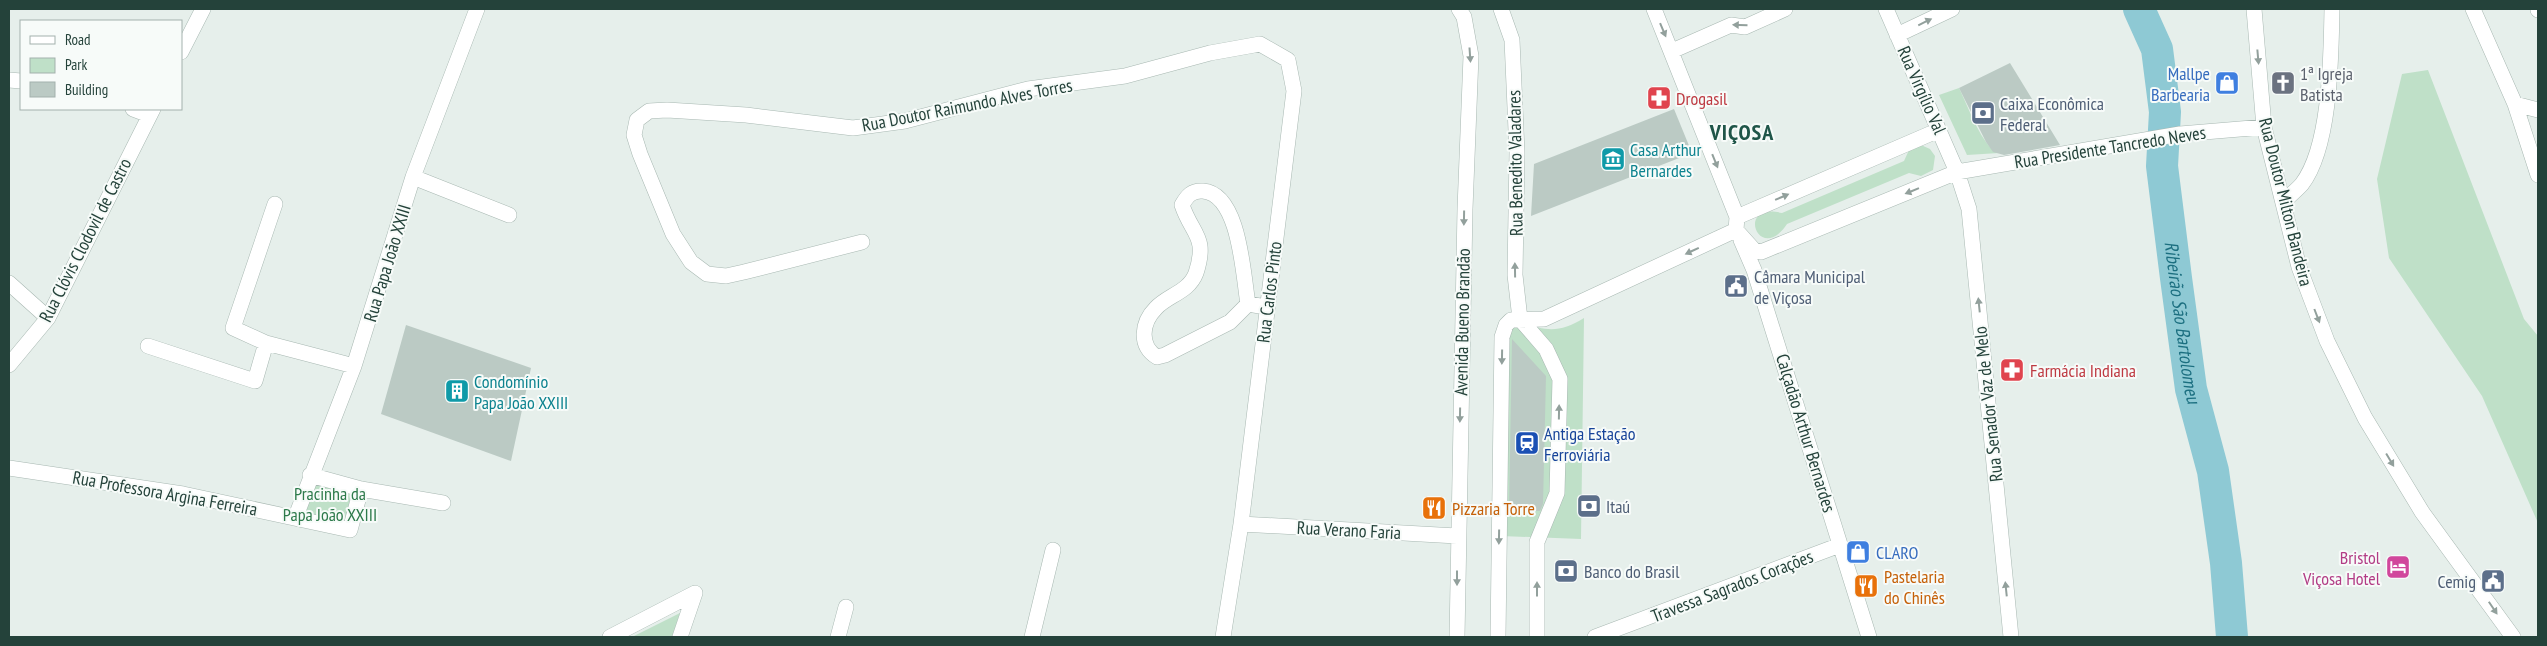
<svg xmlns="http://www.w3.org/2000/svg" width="2547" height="646" viewBox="0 0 2547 646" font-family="'PT Sans Narrow',sans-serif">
  <rect width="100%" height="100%" fill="#e6efeb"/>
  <!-- green -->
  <path fill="#bfe0c8" d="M2428,70L2524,319L2538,336V523L2482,396L2389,258L2377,179L2402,74Z
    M1959,88C1967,104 1983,149 1999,153L1967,155L1939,95Z
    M1921,145L1930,149L1935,156L1933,170L1921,176L1909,173L1787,224C1759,266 1734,201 1782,213L1904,161L1909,150Z
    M1584,318L1581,539L1501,536L1503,336L1521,321C1545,332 1560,333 1584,318Z
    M314,478L357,492L346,526L302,514Z
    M680,613L672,637H632Z"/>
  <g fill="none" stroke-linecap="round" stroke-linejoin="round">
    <!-- river -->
    <path stroke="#8ec9d4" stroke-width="32" id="s1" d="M2139,9L2157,49L2165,112L2162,166L2176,278L2191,389L2213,471L2226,563L2232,637"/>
  </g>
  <!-- building -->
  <path fill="#bbcac4" d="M2010,63L2060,145L2004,155L1993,152L1986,142L1959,88Z
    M1674,109L1692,153L1531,216L1534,164Z
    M406,325L531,368L511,461L381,414Z
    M1512,339L1546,376L1543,504L1540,511H1509Z"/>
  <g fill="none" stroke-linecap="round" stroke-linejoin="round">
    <defs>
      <path id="minor" d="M1501,9L1512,40L1517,153L1515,275L1520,319
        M1654,9L1737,217L1736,230L1754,250L1761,252L1957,172L2180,134L2264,127
        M1886,9L1957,172L1969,209L2011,637
        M2254,9L2264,127L2299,267L2327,341L2365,418L2422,512L2513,637
        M2473,9L2515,104L2538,175
        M2538,9V10
        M1897,35L1952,9
        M1672,51L1731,25L1745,27L1785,9
        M181,52L203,9
        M9,80L21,81
        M2515,104L2538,110
        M133,109L149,115
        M413,177L509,215
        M2283,202C2289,196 2297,190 2302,184C2331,146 2331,55 2332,9
        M275,204L233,328L266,343L354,366
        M1737,217L1939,130
        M1741,240L1754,270L1869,637
        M862,242L744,272L726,276L707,274L691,262L673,234L640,154L634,135L637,120L649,111L667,110L746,115L853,128L905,121L1028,89L1125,76L1210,53L1260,44L1288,60L1294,91L1241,524L1223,637
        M9,283L48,318
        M1248,304L1230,322L1165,355L1157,357C1139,346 1141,323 1156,308C1168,295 1189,292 1196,273C1208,236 1192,235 1182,205C1187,196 1192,190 1203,191C1240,194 1243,275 1248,304L1266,307
        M1520,319L1546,349L1560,379L1557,493L1537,542V637
        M148,346L255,381L266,343
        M9,365L48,318L153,109
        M9,468L183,494L350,530L361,489
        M310,475L361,489L443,503
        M296,516L354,366L413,177L477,9
        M1241,524L1457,536
        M610,637L695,593L680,637
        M838,637L846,607
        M1032,637L1053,550
        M1457,637L1465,209L1471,56L1464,17L1459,9
        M1498,637L1502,337L1506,325L1511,320L1544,319L1736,230
        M1595,637L1840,545"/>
    </defs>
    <!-- minor casing -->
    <use href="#minor" stroke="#a8b8b2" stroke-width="16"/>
    <!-- minor -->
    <use href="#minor" stroke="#fff" stroke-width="15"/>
  </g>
  <!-- one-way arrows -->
  <defs><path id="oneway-solid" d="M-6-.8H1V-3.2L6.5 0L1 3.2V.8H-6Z" transform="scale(1.25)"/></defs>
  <g fill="#92a09c">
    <use href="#oneway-solid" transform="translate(1925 22) rotate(-26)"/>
    <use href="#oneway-solid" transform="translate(1740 25) rotate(-178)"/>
    <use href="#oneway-solid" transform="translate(1663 30) rotate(67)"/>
    <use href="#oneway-solid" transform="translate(1470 55) rotate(86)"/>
    <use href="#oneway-solid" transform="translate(2258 57) rotate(85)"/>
    <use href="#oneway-solid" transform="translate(1715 161) rotate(68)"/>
    <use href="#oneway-solid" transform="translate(1912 191) rotate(158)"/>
    <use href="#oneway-solid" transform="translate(1782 197) rotate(-23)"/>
    <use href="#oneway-solid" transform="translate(1464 218) rotate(91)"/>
    <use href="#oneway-solid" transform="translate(1692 251) rotate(155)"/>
    <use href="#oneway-solid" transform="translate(1515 270) rotate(-91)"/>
    <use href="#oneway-solid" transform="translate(1979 305) rotate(-96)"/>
    <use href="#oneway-solid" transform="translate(2317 316) rotate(69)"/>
    <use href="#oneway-solid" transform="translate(1502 357) rotate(91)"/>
    <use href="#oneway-solid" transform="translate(1559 412) rotate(-89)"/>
    <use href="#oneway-solid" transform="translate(1460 415) rotate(91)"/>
    <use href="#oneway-solid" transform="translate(2390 460) rotate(59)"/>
    <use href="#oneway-solid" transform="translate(1499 537) rotate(91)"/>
    <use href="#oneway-solid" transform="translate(1457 578) rotate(90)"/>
    <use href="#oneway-solid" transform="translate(1537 589) rotate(-90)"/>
    <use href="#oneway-solid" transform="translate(2006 589) rotate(-96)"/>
    <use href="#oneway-solid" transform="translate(2493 608) rotate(56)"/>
  </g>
  <!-- icons -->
  <defs>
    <symbol id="shop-square" viewBox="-11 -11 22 22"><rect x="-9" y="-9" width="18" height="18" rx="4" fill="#3f7fe0" stroke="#f7fbf9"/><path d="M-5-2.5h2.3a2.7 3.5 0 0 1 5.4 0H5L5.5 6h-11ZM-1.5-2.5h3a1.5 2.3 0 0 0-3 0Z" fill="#fff"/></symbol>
    <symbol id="church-square" viewBox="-11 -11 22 22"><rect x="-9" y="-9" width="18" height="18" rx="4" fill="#6b7280" stroke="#f7fbf9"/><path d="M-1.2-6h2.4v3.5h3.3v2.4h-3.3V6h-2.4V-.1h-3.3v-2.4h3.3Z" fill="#fff"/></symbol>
    <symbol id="pharmacy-square" viewBox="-11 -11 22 22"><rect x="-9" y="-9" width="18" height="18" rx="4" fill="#e0444e" stroke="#f7fbf9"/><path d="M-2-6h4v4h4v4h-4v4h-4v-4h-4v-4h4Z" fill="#fff"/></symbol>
    <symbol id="bank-square" viewBox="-11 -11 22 22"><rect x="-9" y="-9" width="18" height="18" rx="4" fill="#5c6f8a" stroke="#f7fbf9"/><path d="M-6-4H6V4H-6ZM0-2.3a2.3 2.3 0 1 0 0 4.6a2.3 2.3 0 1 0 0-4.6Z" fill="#fff"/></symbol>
    <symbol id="museum-square" viewBox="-11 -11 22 22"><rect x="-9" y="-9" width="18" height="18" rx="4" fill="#0f9aa8" stroke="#f7fbf9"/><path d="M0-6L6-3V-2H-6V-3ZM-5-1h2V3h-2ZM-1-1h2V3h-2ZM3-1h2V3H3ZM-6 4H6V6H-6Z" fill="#fff"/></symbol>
    <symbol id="civic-square" viewBox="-11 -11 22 22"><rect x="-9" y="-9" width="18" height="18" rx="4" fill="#5c6f8a" stroke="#f7fbf9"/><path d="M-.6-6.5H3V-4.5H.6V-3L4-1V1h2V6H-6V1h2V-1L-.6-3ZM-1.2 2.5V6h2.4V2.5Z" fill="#fff"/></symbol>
    <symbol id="building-square" viewBox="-11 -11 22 22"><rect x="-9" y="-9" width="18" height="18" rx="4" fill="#0f9aa8" stroke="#f7fbf9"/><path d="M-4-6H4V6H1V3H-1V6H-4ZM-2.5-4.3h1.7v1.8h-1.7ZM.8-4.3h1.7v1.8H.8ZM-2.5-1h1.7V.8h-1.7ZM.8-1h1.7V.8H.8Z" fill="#fff"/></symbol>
    <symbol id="station-square" viewBox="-11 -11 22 22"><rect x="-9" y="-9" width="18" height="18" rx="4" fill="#1a4fb4" stroke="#f7fbf9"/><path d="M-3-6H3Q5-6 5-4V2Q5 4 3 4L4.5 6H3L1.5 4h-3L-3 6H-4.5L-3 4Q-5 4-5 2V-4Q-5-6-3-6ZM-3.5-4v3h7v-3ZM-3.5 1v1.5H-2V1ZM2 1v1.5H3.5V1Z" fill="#fff"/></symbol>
    <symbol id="restaurant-square" viewBox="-11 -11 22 22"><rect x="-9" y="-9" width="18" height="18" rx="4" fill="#e8710a" stroke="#f7fbf9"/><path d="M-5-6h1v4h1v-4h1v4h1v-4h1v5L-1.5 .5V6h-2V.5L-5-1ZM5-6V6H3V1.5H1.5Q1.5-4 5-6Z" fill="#fff"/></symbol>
    <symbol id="hotel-square" viewBox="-11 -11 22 22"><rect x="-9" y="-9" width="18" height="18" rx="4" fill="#d1479c" stroke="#f7fbf9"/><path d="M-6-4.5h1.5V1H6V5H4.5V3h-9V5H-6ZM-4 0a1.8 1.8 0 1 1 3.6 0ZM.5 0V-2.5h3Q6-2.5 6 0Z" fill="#fff"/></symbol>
  </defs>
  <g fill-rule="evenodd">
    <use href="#shop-square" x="2213" y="69" width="28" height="28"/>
    <use href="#church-square" x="2269" y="69" width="28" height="28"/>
    <use href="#pharmacy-square" x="1645" y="84" width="28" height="28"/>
    <use href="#bank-square" x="1969" y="99" width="28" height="28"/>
    <use href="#museum-square" x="1599" y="145" width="28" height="28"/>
    <use href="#civic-square" x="1722" y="272" width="28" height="28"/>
    <use href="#pharmacy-square" x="1998" y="356" width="28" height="28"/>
    <use href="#building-square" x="443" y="377" width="28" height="28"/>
    <use href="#station-square" x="1513" y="429" width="28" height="28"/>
    <use href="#bank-square" x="1575" y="492" width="28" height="28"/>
    <use href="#restaurant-square" x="1420" y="494" width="28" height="28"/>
    <use href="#shop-square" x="1844" y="538" width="28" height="28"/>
    <use href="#hotel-square" x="2384" y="553" width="28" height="28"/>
    <use href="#bank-square" x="1552" y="557" width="28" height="28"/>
    <use href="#civic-square" x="2479" y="567" width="28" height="28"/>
    <use href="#restaurant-square" x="1852" y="572" width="28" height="28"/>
  </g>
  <g text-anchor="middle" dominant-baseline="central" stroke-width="4" stroke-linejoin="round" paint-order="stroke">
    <!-- shop labels -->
    <g font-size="18" fill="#366cbe" stroke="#f7fbf9" text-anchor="end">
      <text x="2210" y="73">Mallpe<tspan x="2210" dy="21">Barbearia</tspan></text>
      <text x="1876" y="552" text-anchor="start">CLARO</text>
    </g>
    <!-- worship labels -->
    <g font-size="18" fill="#5b616d" stroke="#f7fbf9" text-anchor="start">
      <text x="2300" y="73">1ª Igreja<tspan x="2300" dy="21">Batista</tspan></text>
    </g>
    <!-- street labels -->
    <g font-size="18" fill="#24423a" stroke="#f7fbf9">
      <text transform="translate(1922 90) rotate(66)">Rua Virgílio Val</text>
      <text transform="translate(967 105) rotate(-11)">Rua Doutor Raimundo Alves Torres</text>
      <text transform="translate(2110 147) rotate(-9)">Rua Presidente Tancredo Neves</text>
      <text transform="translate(1515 163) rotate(-91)">Rua Benedito Valadares</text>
      <text transform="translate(2286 202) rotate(76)">Rua Doutor Milton Bandeira</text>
      <text transform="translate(85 240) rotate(-63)">Rua Clóvis Clodovil de Castro</text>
      <text transform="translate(387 263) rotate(-73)">Rua Papa João XXIII</text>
      <text transform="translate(1269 292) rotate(-83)">Rua Carlos Pinto</text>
      <text transform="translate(1462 322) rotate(-89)">Avenida Bueno Brandão</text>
      <text transform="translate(1988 404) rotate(-96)">Rua Senador Vaz de Melo</text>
      <text transform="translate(1806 433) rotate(73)">Calçadão Arthur Bernardes</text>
      <text transform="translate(165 493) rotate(10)">Rua Professora Argina Ferreira</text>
      <text transform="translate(1349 530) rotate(3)">Rua Verano Faria</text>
      <text transform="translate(1732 586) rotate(-21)">Travessa Sagrados Corações</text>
    </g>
    <!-- health labels -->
    <g font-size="18" fill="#be3a42" stroke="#f7fbf9" text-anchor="start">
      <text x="1676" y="98">Drogasil</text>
      <text x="2030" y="370">Farmácia Indiana</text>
    </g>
    <!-- service labels -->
    <g font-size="18" fill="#4e5e75" stroke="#f7fbf9" text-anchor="start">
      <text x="2000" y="103">Caixa Econômica<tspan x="2000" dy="21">Federal</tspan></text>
      <text x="1754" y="276">Câmara Municipal<tspan x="1754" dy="21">de Viçosa</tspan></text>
      <text x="1606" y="506">Itaú</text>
      <text x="1584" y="571">Banco do Brasil</text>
      <text x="2476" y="581" text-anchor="end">Cemig</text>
    </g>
    <!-- culture labels -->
    <g font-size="18" fill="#0d838f" stroke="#f7fbf9" text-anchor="start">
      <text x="1630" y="149">Casa Arthur<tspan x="1630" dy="21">Bernardes</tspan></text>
      <text x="474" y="381">Condomínio<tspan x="474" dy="21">Papa João XXIII</tspan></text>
    </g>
    <!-- transit labels -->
    <g font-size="18" fill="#164399" stroke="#f7fbf9" text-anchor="start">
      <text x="1544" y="433">Antiga Estação<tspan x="1544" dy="21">Ferroviária</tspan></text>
    </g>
    <!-- park labels -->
    <g font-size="18" fill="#2d7a4b" stroke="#f7fbf9">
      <text x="330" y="493">Pracinha da<tspan x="330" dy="21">Papa João XXIII</tspan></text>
    </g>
    <!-- food labels -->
    <g font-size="18" fill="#c56008" stroke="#f7fbf9" text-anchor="start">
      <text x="1452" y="508">Pizzaria Torre</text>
      <text x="1884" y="576">Pastelaria<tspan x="1884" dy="21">do Chinês</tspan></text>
    </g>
    <!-- hotel labels -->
    <g font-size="18" fill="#b23c85" stroke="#f7fbf9" text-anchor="end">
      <text x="2380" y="557">Bristol<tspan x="2380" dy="21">Viçosa Hotel</tspan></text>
    </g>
    <!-- water labels -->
    <g font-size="19" font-style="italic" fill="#1c6f80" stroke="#f7fbf9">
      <text stroke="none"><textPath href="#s1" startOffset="319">Ribeirão São Bartolomeu</textPath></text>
    </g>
    <!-- district labels -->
    <g font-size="22" font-weight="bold" letter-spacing="1" fill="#1f5548" stroke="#f7fbf9">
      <text x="1742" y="132">VIÇOSA</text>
    </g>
  </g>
  <!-- border -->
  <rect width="2547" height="646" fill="none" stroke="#24423a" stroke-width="20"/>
  <!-- legend -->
  <rect x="20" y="20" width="162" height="90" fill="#f7fbf9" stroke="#a3b1ad"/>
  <rect x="30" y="36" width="25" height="8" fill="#ffffff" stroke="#a3b1ad"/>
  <text x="65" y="45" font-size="15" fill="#24423a">Road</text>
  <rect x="30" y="58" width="25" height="15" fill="#bfe0c8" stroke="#a3b1ad"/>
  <text x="65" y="70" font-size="15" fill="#24423a">Park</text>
  <rect x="30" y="82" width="25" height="15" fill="#bbcac4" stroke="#a3b1ad"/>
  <text x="65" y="95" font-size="15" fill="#24423a">Building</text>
</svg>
